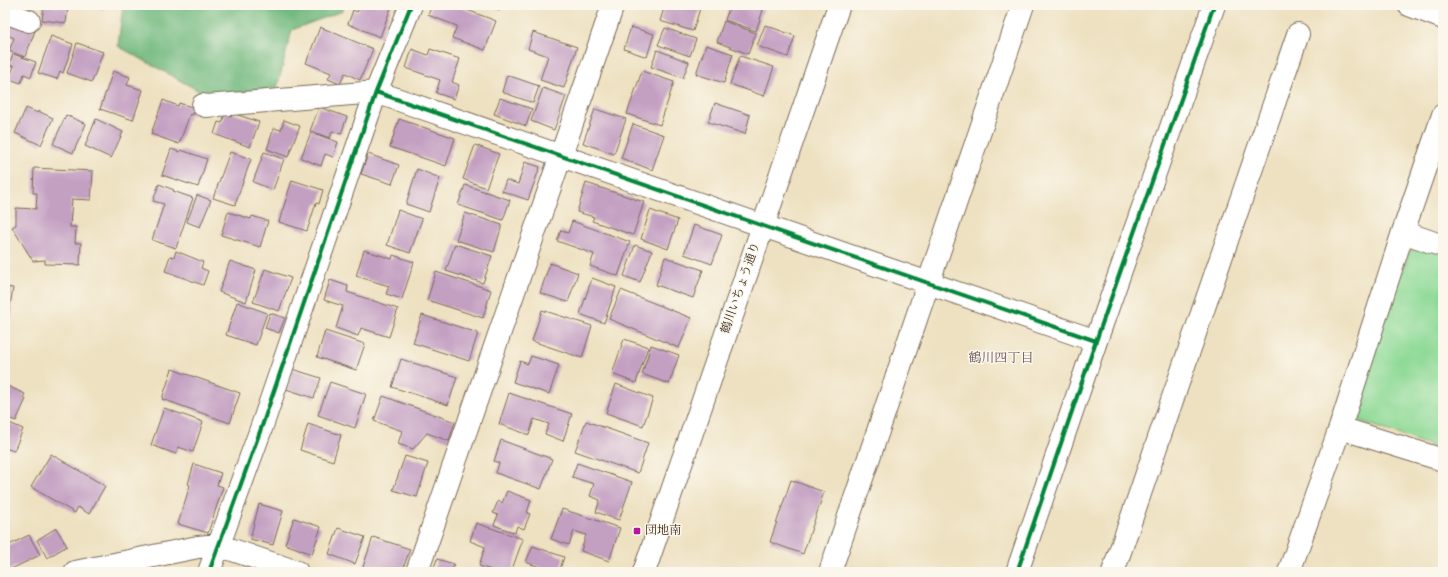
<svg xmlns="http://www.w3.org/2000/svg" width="1448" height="577" viewBox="0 0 1448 577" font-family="'Old Standard TT','Noto Serif JP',serif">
  <rect width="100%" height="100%" fill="#fbf7ec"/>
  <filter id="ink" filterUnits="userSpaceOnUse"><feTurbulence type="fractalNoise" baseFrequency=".025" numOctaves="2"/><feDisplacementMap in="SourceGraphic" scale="8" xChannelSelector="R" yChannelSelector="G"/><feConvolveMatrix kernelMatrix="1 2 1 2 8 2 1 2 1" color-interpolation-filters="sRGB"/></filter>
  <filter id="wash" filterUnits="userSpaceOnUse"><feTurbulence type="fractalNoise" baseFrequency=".012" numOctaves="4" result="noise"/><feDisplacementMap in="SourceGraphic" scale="16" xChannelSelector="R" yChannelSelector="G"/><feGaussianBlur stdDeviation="0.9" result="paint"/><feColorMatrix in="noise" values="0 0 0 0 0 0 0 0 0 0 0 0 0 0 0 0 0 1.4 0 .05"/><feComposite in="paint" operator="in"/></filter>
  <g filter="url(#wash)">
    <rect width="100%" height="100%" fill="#eee1c1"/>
    <!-- green -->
    <path fill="#8fda97" stroke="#65825a" d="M1420,245L1443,253V450L1358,420L1350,409L1410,251Z"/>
    <!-- forest -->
    <path fill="#73ba80" stroke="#57724f" d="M123,5H344L342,11L292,30L277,88L208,96L118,46Z"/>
    <g id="blocks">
      <!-- building -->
      <path fill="#c39fc2" d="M44,5L68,7L66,23L42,20Z
        M80,5H103V9Z
        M360,5H392L380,37L348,24L353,10L357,12Z
        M432,5H454L496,21L485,50L452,38L457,26L428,15Z
        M487,5H503L501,10Z
        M665,5H701L693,31L660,21Z
        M730,5H750L763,10L756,31L725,20Z
        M7,20L35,31L25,57L9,51L14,38L5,34V25Z
        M724,21L756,33L748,54L717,42Z
        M765,25L795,36L788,57L757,46Z
        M320,27L373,49L360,80L345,73L340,84L328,79L331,73L306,63Z
        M631,27L654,34L647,57L624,49Z
        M665,28L696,39L690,56L658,45Z
        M533,32L577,47L564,88L540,80L548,56L528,49Z
        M51,36L73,44L63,73L60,71L57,79L38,73Z
        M77,43L103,52L92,82L67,73Z
        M706,45L733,54L724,83L696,74Z
        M412,49L428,55L430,49L460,59L452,82L459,85L454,99L436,93L440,80L406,68Z
        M657,50L689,62L683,78L651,67Z
        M13,54L36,62L31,77L24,74L21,83L9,79L14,66L9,65Z
        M740,56L774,67L764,96L730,84Z
        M113,71L130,77L127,85L143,90L133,120L100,109Z
        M642,71L674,82L660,125L627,114Z
        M507,75L539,86L533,103L502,92Z
        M543,88L566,96L554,130L531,121Z
        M500,98L532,109L526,126L494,114Z
        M163,100L178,106L179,103L195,108L193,115L190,114L179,144L151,134Z
        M715,103L750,115L745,134L708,122Z
        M319,107L347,117L341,134L332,131L330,138L310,131Z
        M26,108L38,113V111L53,118L41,145L15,133Z
        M595,109L626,119L614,154L583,143Z
        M226,111L259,122L250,147L214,134L218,122L222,123Z
        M66,115L86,124L73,153L53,144Z
        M96,119L123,132L111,158L85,146Z
        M399,119L455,138L446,166L390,147Z
        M284,120L300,126L288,157L267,149L274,128L281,130Z
        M633,124L664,135L652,170L621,158Z
        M311,132L338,142L333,157L325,154L321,166L301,158Z
        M475,145L499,154L486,188L463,179Z
        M171,149L180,152L181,150L207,159L198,187L162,175Z
        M230,152L251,159L235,205L213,198Z
        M264,152L284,159L273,190L253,182Z
        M368,154L399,165L392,184L361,174Z
        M525,162L540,167L528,200L502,191L506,180L518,184Z
        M34,168L93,171L91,200L72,199L70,227H76L75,243H81L80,265L45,264V260L33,261L12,227L16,225V208L36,209L37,193H33Z
        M417,169L440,178L429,212L406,204Z
        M292,180L323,190L319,204L316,203L307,231L279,222Z
        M586,183L644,202L633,235L592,221L594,217L577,212Z
        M159,184L174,190L173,191L193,198L176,248L152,240L164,204L153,201Z
        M465,185L510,200L503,220L458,205Z
        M197,195L211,200L200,227L187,222Z
        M398,210L422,219L410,253L387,245Z
        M650,210L678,220L668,249L641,239Z
        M228,212L251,219L252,216L268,221L260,247L221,235Z
        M465,213L502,225L494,252L456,240Z
        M572,221L630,242L618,276L590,266L594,254L557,241L561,230L568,233Z
        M694,225L722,235L712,264L684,254Z
        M455,244L492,256L483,283L446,271Z
        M635,245L652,251L640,282L624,276Z
        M364,250L392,259L393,255L414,262L402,299L386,294L389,286L356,276Z
        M176,251L203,262L201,268L208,271L203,285L165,271L170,256L174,257Z
        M665,257L703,270L693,298L656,285Z
        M230,261L256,270L246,302L219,292Z
        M550,263L578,273L568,302L540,293Z
        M265,269L291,278L279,311L253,302Z
        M436,272L491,290L483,318L427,300Z
        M592,278L616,287L604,323L580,314Z
        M330,280L348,286L347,292L398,309L389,337L361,328L358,336L336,328L343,306L324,300Z
        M5,287L13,288L6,331H5Z
        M621,290L691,318L679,348L609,319Z
        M237,302L267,313L256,345L226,335Z
        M542,310L592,326L582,358L532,341Z
        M270,313L285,318L279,333L265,328Z
        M422,315L478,333L469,361L413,343Z
        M325,331L365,344L356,370L317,357Z
        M624,339L648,347L636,383L612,374Z
        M651,345L679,355L669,384L642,374Z
        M531,356L559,365L549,394L513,382L520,361L528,364Z
        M401,359L457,377L448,405L392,387Z
        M172,369L240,393L230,423L162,399Z
        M292,369L321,378L314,398L286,389Z
        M330,382L366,394L355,428L318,415Z
        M616,384L653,398L643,426L606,413Z
        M5,385L25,394L23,398L26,399L16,421L5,417Z
        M509,393L572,414L563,441L545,434L549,424L534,419L529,435L499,424Z
        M383,396L455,422L449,441L427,433L413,449L398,444L402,431L374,421Z
        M164,408L203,422L193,452L178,447L176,454L151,445Z
        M5,421L23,429L14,451L5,448Z
        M586,421L648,443L638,473L575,451Z
        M308,424L341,435L333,461L300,450Z
        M501,440L552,459L541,489L496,473L499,463L494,461Z
        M51,454L105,486L89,514L78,507L75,513L31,487Z
        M405,456L428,463L417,497L393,490Z
        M577,463L632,482L619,520L596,512L600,500L590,496L594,484L572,477Z
        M194,464L221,473L217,485L223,487L208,533L178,524L190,485L188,484Z
        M791,480L824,492L803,554L770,542Z
        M507,491L531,500L527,513L530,514L524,529L517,526L515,533L494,525L498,515L493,513L498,501L502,503Z
        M259,504L283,511L273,545L250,539Z
        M562,509L620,528L609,561L581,551L586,535L574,531L569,545L551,539Z
        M294,518L321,527L312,554L285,544Z
        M476,523L523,539L511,572H497L479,566L485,547L470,541Z
        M56,528L67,546L47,558L37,540Z
        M338,528L365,537L355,564L329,554Z
        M29,535L40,555L5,572V547Z
        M373,537L410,549L402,572H368L362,570Z
        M533,546L564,557L559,572H552L526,562Z
        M437,559L454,564L451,572H438L433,570Z"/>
    </g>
  </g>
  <g filter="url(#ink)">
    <use href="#blocks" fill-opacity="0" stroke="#7a6a57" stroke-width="1"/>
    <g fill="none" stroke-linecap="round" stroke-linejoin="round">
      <defs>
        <path id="minor" d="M1409,5L1443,18
          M5,12L29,21
          M203,105L206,106L376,92L1096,341
          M1403,232L1443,246
          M1340,428L1443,460
          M75,572L198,547L218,545L297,572
          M209,572L262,426L376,92L411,5
          M417,572L613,5
          M644,572L839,5
          M830,572L1023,5
          M1017,572L1096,341L1214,5
          M1113,572L1298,34
          M1289,572L1340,428L1403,232L1443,115"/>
      </defs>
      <!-- minor casing -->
      <use href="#minor" stroke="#7a6a57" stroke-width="24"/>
      <!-- minor -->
      <use href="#minor" stroke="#fff" stroke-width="22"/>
      <defs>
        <path id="cycleway" d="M376,92L1096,341
          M209,572L262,426L376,92L411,5
          M1017,572L1096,341L1214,5"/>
      </defs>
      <!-- cycleway casing -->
      <use href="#cycleway" stroke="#fbf7ec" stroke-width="6"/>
      <!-- cycleway -->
      <use href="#cycleway" stroke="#00873e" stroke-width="4"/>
    </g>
  </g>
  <!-- markers -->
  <rect fill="#b5179e" stroke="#fbf7ec" stroke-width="1.5" x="633" y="527" width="8" height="8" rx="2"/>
  <g text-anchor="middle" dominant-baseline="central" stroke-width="3" stroke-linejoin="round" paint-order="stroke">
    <!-- street labels -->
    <g font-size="12" fill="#3b2a1e" stroke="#fbf7ec">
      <text transform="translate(741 288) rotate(-71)">鶴川いちょう通り</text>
    </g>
    <!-- poi labels -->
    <g font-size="12" fill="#3b2a1e" stroke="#fbf7ec" text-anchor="start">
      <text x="645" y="531">団地南</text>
    </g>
    <!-- neighbourhood labels -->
    <g font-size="13" fill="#6b5357" stroke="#fbf7ec">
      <text x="1001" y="358">鶴川四丁目</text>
    </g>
  </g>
  <!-- margin -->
  <rect width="1448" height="577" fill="none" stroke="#fbf7ec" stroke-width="20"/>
</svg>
